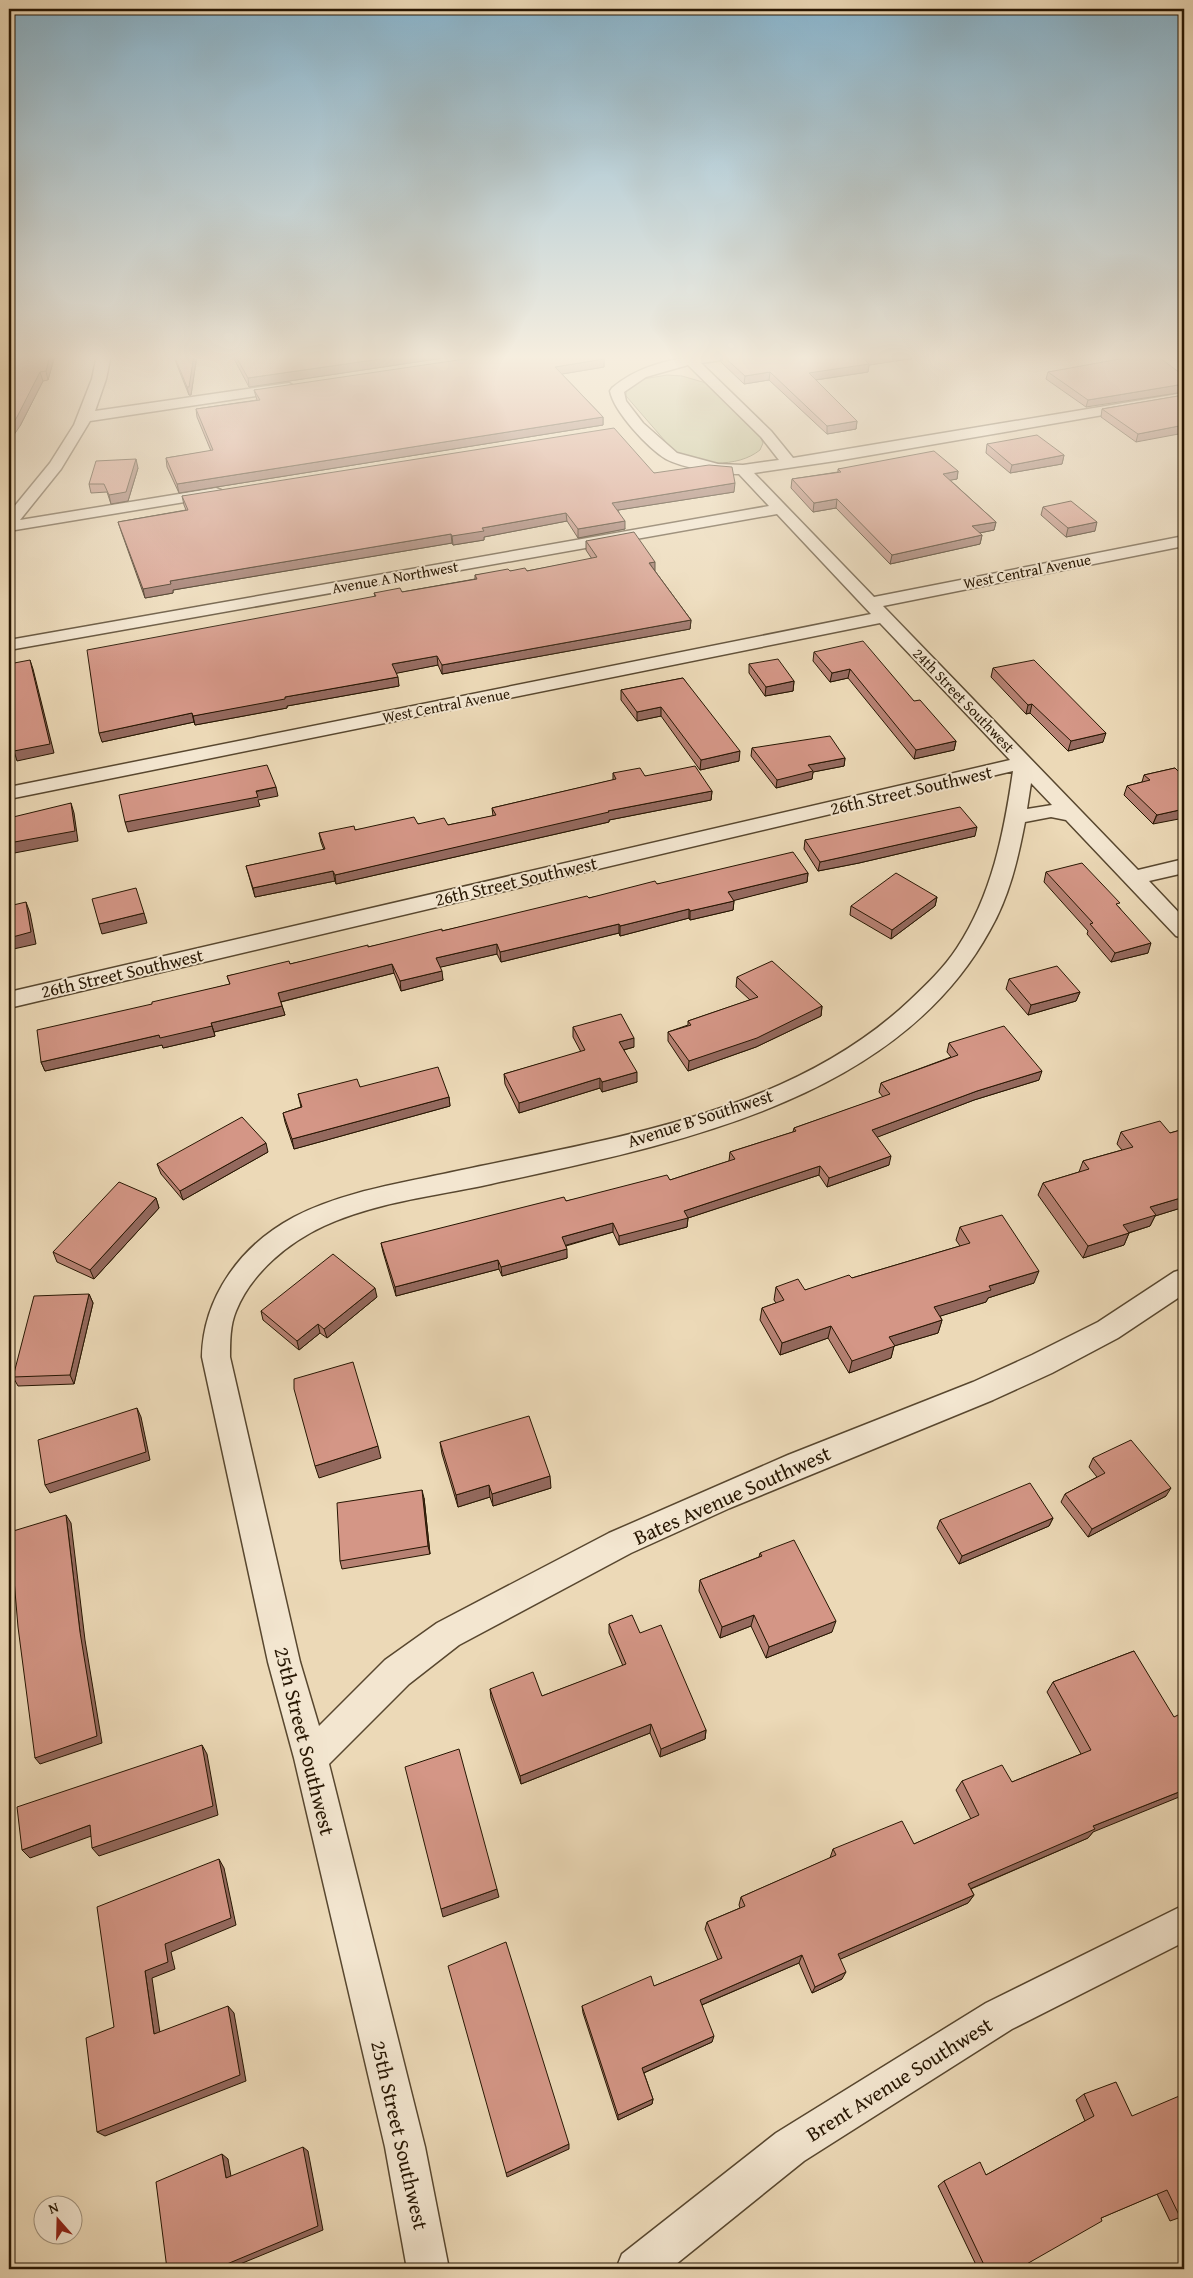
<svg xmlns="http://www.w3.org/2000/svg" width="1193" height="2278" viewBox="0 0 1193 2278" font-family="'Gentium Book Plus',serif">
  <rect width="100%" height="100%" fill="#ecd9b7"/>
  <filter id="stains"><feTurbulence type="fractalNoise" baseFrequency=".004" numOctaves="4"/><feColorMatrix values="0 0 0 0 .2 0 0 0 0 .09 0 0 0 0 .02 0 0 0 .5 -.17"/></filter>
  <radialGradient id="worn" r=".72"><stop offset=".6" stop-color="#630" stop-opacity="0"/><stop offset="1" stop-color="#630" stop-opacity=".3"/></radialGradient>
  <!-- green -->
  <path fill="#babe8d" stroke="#706a48" d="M667,375L682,376L706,383L760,436L763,443L760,450C738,468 695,467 672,449L626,396V391L643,379Z"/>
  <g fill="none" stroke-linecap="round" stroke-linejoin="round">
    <defs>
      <path id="minor" d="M97,355H111L106,379L95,411L289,383L296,387L289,391L90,421L61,469L20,520L216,488L221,490L224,493L221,496L9,531V513L50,463L74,425L92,379Z
        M701,355H736L730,359L701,363L771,431L793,458L1184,393V401L842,460L754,473L874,597L1184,536V546L883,606L1138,870L1184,859V873L1149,881L1184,918V938L1176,936L1066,820L1051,817L1025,822C1018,859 1009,897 990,930C895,1104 667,1145 491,1184C436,1196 376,1202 324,1226C289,1242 251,1273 236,1311C230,1325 230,1342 230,1357L300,1662L319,1726L385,1660L437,1623L609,1533L788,1455L973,1382L1032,1355L1098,1322L1174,1272L1184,1269V1294L1118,1338L1052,1373L993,1400L730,1508L631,1553L459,1645L409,1684L329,1764L425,2147L449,2269H407L385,2147L294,1758L268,1662L202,1357C203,1297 241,1245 294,1217C344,1191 403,1183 457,1171C612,1138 789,1114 909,1001C926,985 944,968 957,948C992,895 1004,833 1013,771L9,1008V992L1010,760L880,623L9,799V787L871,614L777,514L9,650V640L769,506L739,474C720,474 683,468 666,459C648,448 614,412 610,391L612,388C638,366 668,360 701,355ZM688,365L761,437L779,460L743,465L718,464L677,453L643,423L626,401L624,392L646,377ZM1031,783L1052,805L1027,809Z
        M1184,1905V1942L1012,2029L804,2161L670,2269H616L622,2254L776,2133L986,2003Z"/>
    </defs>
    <!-- minor casing -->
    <use href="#minor" stroke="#58472f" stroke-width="3"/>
    <!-- minor -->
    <use href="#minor" fill="#f3e6d0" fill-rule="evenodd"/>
  </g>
  <!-- wall -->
  <path fill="#b68173" stroke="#271602" d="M9,355H55L48,380L43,381L20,426Z
    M173,355H197L191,395H189Z
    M232,355H463L249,387Z
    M721,355H935L869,365L868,372L816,380L857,421L856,429L827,434L769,380L744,384L721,362Z
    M604,359V367L562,374L603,417V425L179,493L167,467L166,458L211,451L197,417L196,409L257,400L254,390Z
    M1048,372L1184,376L1086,407L1046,379Z
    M1184,395L1136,442L1101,417L1102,409Z
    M987,444L1064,455L1062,464L1010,473L986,453Z
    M138,468L128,501L111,504L107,492L91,493L89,484Z
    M838,469L958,471L957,479L950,480L996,522L994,530L979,533L982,535L980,544L890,564L836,508L813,512L791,488L792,479L838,472Z
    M654,473L734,492L618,510L625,529L578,538L567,521L484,537V540L453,545L452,543L173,590V593L145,598L121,531L118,522L186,510L184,505L182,496Z
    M1043,507L1095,531L1066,537L1041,515Z
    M586,541L655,571L691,620L690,629L442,674L438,665L396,673L399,686L287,706V708L195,725L194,722L102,742L375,596L374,593L402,592L475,579V575L510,571H527L592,559L586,550Z
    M814,652L914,701L956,741L954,750L914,759L848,678L830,682L813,661Z
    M749,664L794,681L793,691L765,696L749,673Z
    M993,668L1103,742L1068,751L1030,713L1026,714L991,677Z
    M683,678L739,761L700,770L661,716L637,721L621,700V690Z
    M752,748L845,758L844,766L813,772L812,779L776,788L751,756Z
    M1175,768L1153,824L1124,795L1127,786L1142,782L1144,775Z
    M613,773L645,776L712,791L711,800L609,820V822L336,884L335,881L255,897L246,866L324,850L321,842L319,833L418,824L448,825L493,816L492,808L613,780Z
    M975,836L859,863L818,871L804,849L805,840Z
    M1046,872L1119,907L1148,953L1111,962L1087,934L1088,931L1044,882Z
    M808,873L807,882L734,900L733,910L690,920L689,918L620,936L619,933L501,962L497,954L440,967L443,980L401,991L394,973L281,1002L285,1015L214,1032L215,1036L163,1048L162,1045L45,1071L41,1062L152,1004L230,984L227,976L290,964L442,931L589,898L657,884Z
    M937,897L935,906L891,939L850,915L851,906Z
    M737,977L822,1006L821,1016L756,1047L688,1071L668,1041V1032L688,1025V1021L750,1000L736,987Z
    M1009,979L1080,992L1076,1001L1028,1015L1006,989Z
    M573,1027L634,1047L624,1050L637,1082L602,1092L600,1088L519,1113L505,1084L504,1074L581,1052L573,1037Z
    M949,1043L1039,1080L974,1100L877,1137L889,1165L827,1187L819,1175L688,1218L687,1227L619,1245L613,1232L566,1246L567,1258L502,1276L499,1269L396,1296L383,1252L381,1243L566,1201L670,1180L729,1161L730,1152L793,1132L794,1128L883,1097L879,1092L881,1083L951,1057L947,1052Z
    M360,1087L449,1097L450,1106L294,1149L285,1122L283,1113L301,1107L298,1094Z
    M1184,1129V1207L1155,1216L1150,1226L1129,1233L1124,1245L1083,1258L1038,1195L1043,1183L1079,1172L1083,1161L1122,1150L1117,1144L1121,1132L1170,1133Z
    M268,1152L183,1200L161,1174L157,1164Z
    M156,1198L159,1208L94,1279L57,1262L53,1252Z
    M960,1227L1034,1283L988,1298L986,1302L940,1316L942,1320L938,1333L894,1346L891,1358L849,1373L828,1338L780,1355L760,1320L762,1308L776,1303L774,1300L776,1287L805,1290L852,1278L960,1246L956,1240Z
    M89,1294L93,1303L74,1384L18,1386L13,1377Z
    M377,1297L327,1338L320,1333L299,1350L263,1320L261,1311Z
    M440,1442L551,1488L493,1506L490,1497L458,1507L442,1454Z
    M1093,1458L1166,1496L1088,1537L1061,1502L1065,1494L1097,1477L1089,1467Z
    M424,1498L430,1554L342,1569L340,1561Z
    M1053,1518L1049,1526L959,1564L937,1528L940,1520Z
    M760,1553L832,1632L766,1658L751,1626L720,1638L699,1591L700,1580L759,1557Z
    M609,1624L640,1633L706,1730L705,1739L660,1757L650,1733L521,1784L491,1698L490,1689L542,1696L623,1666L609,1633Z
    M1134,1651L1093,1832L1088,1838L971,1889L974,1895L968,1903L840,1959L842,1979L812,1993L799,1963L702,2005L712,2042L644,2073L653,2099L652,2104L618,2120L583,2013L582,2006L654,1986L718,1960L705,1929L707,1922L740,1908L739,1905L741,1897L830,1858L833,1849L914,1844L971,1819L956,1790L962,1781L1012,1782L1081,1754L1047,1692L1053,1682Z
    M1084,2094L1132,2116L1184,2216L1170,2221L1157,2194L1101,2218L1018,2269H978L938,2186L944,2181L986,2175L1085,2121L1076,2100Z"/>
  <!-- shaded-wall -->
  <path fill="#94695e" stroke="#271602" d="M50,355H55L48,380L46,371Z
    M194,355H197L191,395H189L187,387Z
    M408,355H463L249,387L248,378Z
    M882,355H935L869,365L868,372L808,381L809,373L863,358Z
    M604,359V367L556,375L555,367Z
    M40,372L43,381L20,426L9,442V429Z
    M770,372L769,380L744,384L745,376Z
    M1184,384V392L1086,407L1088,400Z
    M603,417V425L179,493L177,484Z
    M857,421L856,429L827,434V426Z
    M1184,425V433L1136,442L1138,434Z
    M1064,455L1062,464L1010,473L1012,465Z
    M136,459L138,468L128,501L111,504L109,495Z
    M958,471L957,479L941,482L943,474Z
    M735,483L734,492L612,511V503Z
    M837,499L836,508L813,512L814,503Z
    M566,513L567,521L484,537V540L453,545L452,536L482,528Z
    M625,521V529L578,538V529Z
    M996,522L994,530L970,535L972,526Z
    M1097,522L1095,531L1066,537L1068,528Z
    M451,534L452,543L173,590V593L145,598L143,589L170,581Z
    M982,535L980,544L890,564L892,555Z
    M655,562V571L649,563Z
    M691,620L690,629L442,674V665Z
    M437,656L438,665L393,674L392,664Z
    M30,660L33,669L54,753L17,761L14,751Z
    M850,669L848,678L830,682L832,673Z
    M398,677L399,686L287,706V708L195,725L193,716L285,697Z
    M794,681L793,691L765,696L766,687Z
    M1032,704L1030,713L1026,714L1028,705Z
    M661,707V716L637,721V712Z
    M192,713L194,722L102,742L99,733Z
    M1106,733L1103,742L1068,751L1071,741Z
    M956,741L954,750L914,759L916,750Z
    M740,751L739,761L700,770L701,760Z
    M845,758L844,766L813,772L812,779L776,788L777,780L808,765Z
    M276,787L278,796L258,800L260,806L128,832L125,822Z
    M712,791L711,800L609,820V822L336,884L335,875L608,811Z
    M71,803L74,813L78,841L9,854V843Z
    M1184,809V818L1153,824L1157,815Z
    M977,827L975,836L859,863L818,871L820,862Z
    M333,871L335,881L255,897L253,888Z
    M808,873L807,882L728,902V892Z
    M937,897L935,906L891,939L892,930Z
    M734,901L733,910L690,920V911Z
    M26,902L30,913L36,944L9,950V938Z
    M689,909V918L620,936V926Z
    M144,913L147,923L102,934L99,924Z
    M619,924V933L501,962L500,952Z
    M1151,943L1148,953L1111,962L1115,953Z
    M497,944V954L437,968L436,958Z
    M392,964L394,973L280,1002L278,993Z
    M442,971L443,980L401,991L400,981Z
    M1080,992L1076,1001L1028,1015L1031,1005Z
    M282,1006L285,1015L214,1032L211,1023Z
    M822,1006L821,1016L756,1047L688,1071L689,1061Z
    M212,1026L215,1036L163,1048L162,1045L45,1071L41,1062L159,1035Z
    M634,1038V1047L619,1051V1042Z
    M1042,1071L1039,1080L974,1100L870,1140L872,1130L977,1091Z
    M637,1072V1082L602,1092V1082Z
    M600,1078V1088L519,1113V1103Z
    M449,1097L450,1106L294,1149L292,1139Z
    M266,1143L268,1152L183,1200L180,1191Z
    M891,1156L889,1165L827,1187L829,1178Z
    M1184,1165V1175L1180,1166Z
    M820,1166L819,1175L688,1218L687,1227L619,1245V1236L684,1211Z
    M1184,1197V1207L1155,1216L1150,1226L1118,1236L1123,1225L1150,1207Z
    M156,1198L159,1208L94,1279L90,1270Z
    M613,1223V1232L563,1246L562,1237Z
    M1129,1233L1124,1245L1083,1258L1088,1246Z
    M567,1249V1258L502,1276L501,1267Z
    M498,1260L499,1269L396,1296L395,1287Z
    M1039,1271L1034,1283L988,1298L986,1302L931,1319L934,1307L989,1286Z
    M375,1288L377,1297L327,1338L324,1329Z
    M89,1294L93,1303L74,1384L70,1375Z
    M942,1320L938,1333L894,1346L891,1358L849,1373L852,1361L889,1337Z
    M318,1324L320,1333L299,1350L297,1341Z
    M831,1326L828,1338L780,1355L782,1343Z
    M137,1408L141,1417L150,1460L50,1493L45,1485Z
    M378,1446L381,1458L319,1478L315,1466Z
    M550,1476L551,1488L493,1506L492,1494Z
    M489,1485L490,1497L458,1507L456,1495Z
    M1171,1488L1166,1496L1088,1537L1092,1529Z
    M422,1490L424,1498L430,1554L428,1546Z
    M66,1515L71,1523L85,1640L102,1743L40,1764L35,1758L80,1632Z
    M1053,1518L1049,1526L959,1564L962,1556Z
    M754,1615L751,1626L720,1638L722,1627Z
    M836,1621L832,1632L766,1658L769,1647Z
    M651,1724L650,1733L521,1784L520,1776Z
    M706,1730L705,1739L660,1757L661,1749Z
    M202,1745L207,1754L218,1815L99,1856L92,1848Z
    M1184,1790V1795L1093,1832L1088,1838L963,1892L968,1884L1093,1826Z
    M90,1825L97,1834L30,1858L22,1850Z
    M219,1859L224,1868L236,1925L171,1952L175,1969L152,1978L161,2040L154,2034L145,1971L165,1944Z
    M497,1889L499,1897L443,1917L441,1909Z
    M974,1895L968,1903L834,1962L838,1954Z
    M802,1955L799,1963L699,2006L700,2000Z
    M846,1972L842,1979L812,1993L815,1987Z
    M228,2006L234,2013L246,2081L105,2136L97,2132Z
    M714,2036L712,2042L641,2074L642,2068Z
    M653,2099L652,2104L618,2120V2115Z
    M569,2144V2149L507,2177L506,2173Z
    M303,2147L308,2151L323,2230L228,2269H215Z
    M222,2154L228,2159L232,2182L226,2178Z"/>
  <!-- building -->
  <path fill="#d49686" stroke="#271602" d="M9,355H50L46,371L40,372L17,417L9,429Z
    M174,355H194L189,387H187Z
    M235,355H408L248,378Z
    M492,355H601L604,359L555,367L603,417L177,484L166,458L213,450L196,409L260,400L254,390Z
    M722,355H882L863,358L869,364L809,373L857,421L827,426L770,372L745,376Z
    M1142,355H1156L1184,376V384L1088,400L1048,372Z
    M1184,395V425L1138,434L1102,409Z
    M614,428L654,473L709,465L732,467L735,483L612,503L625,521L578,529L566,513L482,528L484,531L452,536L451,534L170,581L171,584L143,589L118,522L188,510L182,496Z
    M1037,435L1064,455L1012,465L987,444Z
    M934,451L958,471L943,474L996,522L972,526L982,535L892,555L837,499L814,503L792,479L841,472L838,469Z
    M136,459L126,492L109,495L104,484H89L96,461Z
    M1071,501L1097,522L1068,528L1043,507Z
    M634,532L655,562L649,563L691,620L442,665L437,656L392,664L398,677L285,697V699L193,716L192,713L99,733L87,650L376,596L374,593L400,588L402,592L477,579L475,575L508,569L510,571L525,568L527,571L597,557L586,541Z
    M863,641L914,701L920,700L956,741L916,750L850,669L832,673L814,652Z
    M778,659L794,681L766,687L749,664Z
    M30,660L50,744L14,751L9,723V664Z
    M1034,660L1106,733L1071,741L1032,704L1028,705L993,668Z
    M683,678L740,751L701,760L661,707L637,712L621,690Z
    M830,736L845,758L808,765L813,771L777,780L752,748Z
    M267,765L276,787L256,791L258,797L125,822L119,795Z
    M695,766L712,791L608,811L609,812L335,875L333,871L253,888L246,866L325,849L319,833L354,826L355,830L414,817L418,824L444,818L448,825L496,815L492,808L616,779L613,773L640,768L645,776Z
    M1175,768L1184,777V809L1157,815L1127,786L1150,780L1144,775Z
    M71,803L75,831L9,843V818Z
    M960,807L977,827L861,853L820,862L805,840Z
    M793,852L808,873L728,892L734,901L690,911L689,909L620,926L619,924L500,952L497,944L436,958L442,971L400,981L392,964L278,993L282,1006L211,1023L212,1026L160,1038L159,1035L41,1062L37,1030L152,1004V1002L230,984L227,976L289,961L290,964L368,945V947L442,929V931L587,896L589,898L655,881L657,884Z
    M1082,863L1120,903L1116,904L1151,943L1115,953L1090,924L1093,923L1046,872Z
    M896,873L937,897L892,930L851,906Z
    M136,888L144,913L99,924L92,899Z
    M26,902L31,932L9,938V906Z
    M772,961L822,1006L757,1038L689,1061L668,1032L691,1025L688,1021L758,997L737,977Z
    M1057,966L1080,992L1031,1005L1009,979Z
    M621,1014L634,1038L619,1042L637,1072L602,1082L600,1078L519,1103L504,1074L585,1050L573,1027Z
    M1004,1026L1042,1071L977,1091L872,1130L891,1156L829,1178L820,1166L684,1211L688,1218L619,1236L613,1223L562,1237L567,1249L501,1267L498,1260L395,1287L381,1243L564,1197L566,1201L667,1175L670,1180L735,1159L730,1152L796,1131L794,1128L890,1094L881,1083L958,1055L949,1043Z
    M438,1067L449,1097L292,1139L283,1113L302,1107L298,1094L357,1079L360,1087Z
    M242,1117L266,1143L180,1191L157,1164Z
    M1160,1121L1170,1133L1184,1129V1165L1180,1166L1184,1171V1197L1150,1207L1156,1215L1123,1225L1129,1233L1088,1246L1043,1183L1089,1169L1083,1161L1133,1147L1121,1132Z
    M119,1182L156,1198L90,1270L53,1252Z
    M1002,1215L1039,1271L989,1286L991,1290L934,1307L942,1320L889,1337L895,1346L852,1361L831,1326L782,1343L762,1308L784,1300L776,1287L798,1279L805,1290L849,1275L852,1278L970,1243L960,1227Z
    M333,1254L375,1288L324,1329L318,1324L297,1341L261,1311Z
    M89,1294L70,1375L13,1377L34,1296Z
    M353,1362L378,1446L315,1466L294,1389V1379Z
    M137,1408L146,1452L45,1485L38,1440Z
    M529,1416L550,1476L492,1494L489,1485L456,1495L440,1442Z
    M1131,1440L1171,1488L1092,1529L1065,1494L1105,1473L1093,1458Z
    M1030,1483L1053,1518L962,1556L940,1520Z
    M422,1490L428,1546L340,1561L337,1503Z
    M66,1515L80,1632L97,1736L35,1758L18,1627L10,1532Z
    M794,1540L836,1621L769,1647L754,1615L722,1627L700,1580L762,1556L760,1553Z
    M632,1615L640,1633L661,1625L706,1730L661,1749L651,1724L520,1776L490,1689L533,1672L542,1696L626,1664L609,1624Z
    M1134,1651L1174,1717L1184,1712V1790L1093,1826L1095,1829L968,1884L974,1895L838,1954L846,1972L815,1987L802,1955L700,2000L714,2036L642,2068L653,2099L618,2115L582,2006L651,1976L654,1986L722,1958L707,1922L745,1906L741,1897L836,1855L833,1849L902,1821L914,1844L979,1815L962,1781L1002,1765L1012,1782L1091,1750L1053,1682Z
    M202,1745L213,1806L92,1848L90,1825L22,1850L17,1807Z
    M459,1749L497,1889L441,1909L405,1767Z
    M219,1859L231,1918L165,1944L168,1962L145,1971L154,2034L228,2006L240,2075L97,2132L86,2038L114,2027L97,1907Z
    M506,1942L569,2144L506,2173L448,1966Z
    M1116,2082L1132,2116L1184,2094V2216L1180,2217L1167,2190L1101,2218L1102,2221L1018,2269H986L944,2181L980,2162L986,2175L1094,2116L1084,2094Z
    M303,2147L318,2226L215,2269H167L156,2182L222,2154L226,2178Z"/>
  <!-- sky -->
  <linearGradient id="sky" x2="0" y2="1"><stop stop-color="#88b6d0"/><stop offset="0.53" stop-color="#f6eedf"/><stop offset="1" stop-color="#f6eedf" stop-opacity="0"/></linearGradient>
  <rect width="1193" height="674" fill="url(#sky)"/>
  <g text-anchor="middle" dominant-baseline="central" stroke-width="4" stroke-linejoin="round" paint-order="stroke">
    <!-- far-street labels -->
    <g font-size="15" fill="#271602" stroke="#f3e6d0">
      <text transform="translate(1027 571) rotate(-11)">West Central Avenue</text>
      <text transform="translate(395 577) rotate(-10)">Avenue A Northwest</text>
      <text transform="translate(964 700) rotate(46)">24th Street Southwest</text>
      <text transform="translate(446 705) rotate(-11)">West Central Avenue</text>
    </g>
    <!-- street labels -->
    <g font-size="18" fill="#271602" stroke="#f3e6d0">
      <text transform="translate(911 790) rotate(-13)">26th Street Southwest</text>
      <text transform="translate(516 881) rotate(-13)">26th Street Southwest</text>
      <text transform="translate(122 973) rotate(-13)">26th Street Southwest</text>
      <text transform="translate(700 1118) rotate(-18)">Avenue B Southwest</text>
    </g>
    <!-- near-street labels -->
    <g font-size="21" fill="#271602" stroke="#f3e6d0">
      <text transform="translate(732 1495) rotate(-24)">Bates Avenue Southwest</text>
      <text transform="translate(305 1741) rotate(76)">25th Street Southwest</text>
      <text transform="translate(899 2079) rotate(-32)">Brent Avenue Southwest</text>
      <text transform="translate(400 2135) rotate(77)">25th Street Southwest</text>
    </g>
  </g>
  <!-- margin -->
  <rect width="1193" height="2278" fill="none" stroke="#ecd9b7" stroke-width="30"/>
  <rect x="10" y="10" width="1173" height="2258" fill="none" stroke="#271602" stroke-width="2.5"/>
  <rect x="15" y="15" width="1163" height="2248" fill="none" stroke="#271602"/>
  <!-- north arrow -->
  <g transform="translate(58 2220) rotate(340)"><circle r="24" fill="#f3e6d0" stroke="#a1937e"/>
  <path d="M0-4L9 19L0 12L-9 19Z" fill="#8f2418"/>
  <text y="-8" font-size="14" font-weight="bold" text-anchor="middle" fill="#271602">N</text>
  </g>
  <rect width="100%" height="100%" filter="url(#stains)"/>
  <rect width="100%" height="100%" fill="url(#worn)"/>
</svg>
